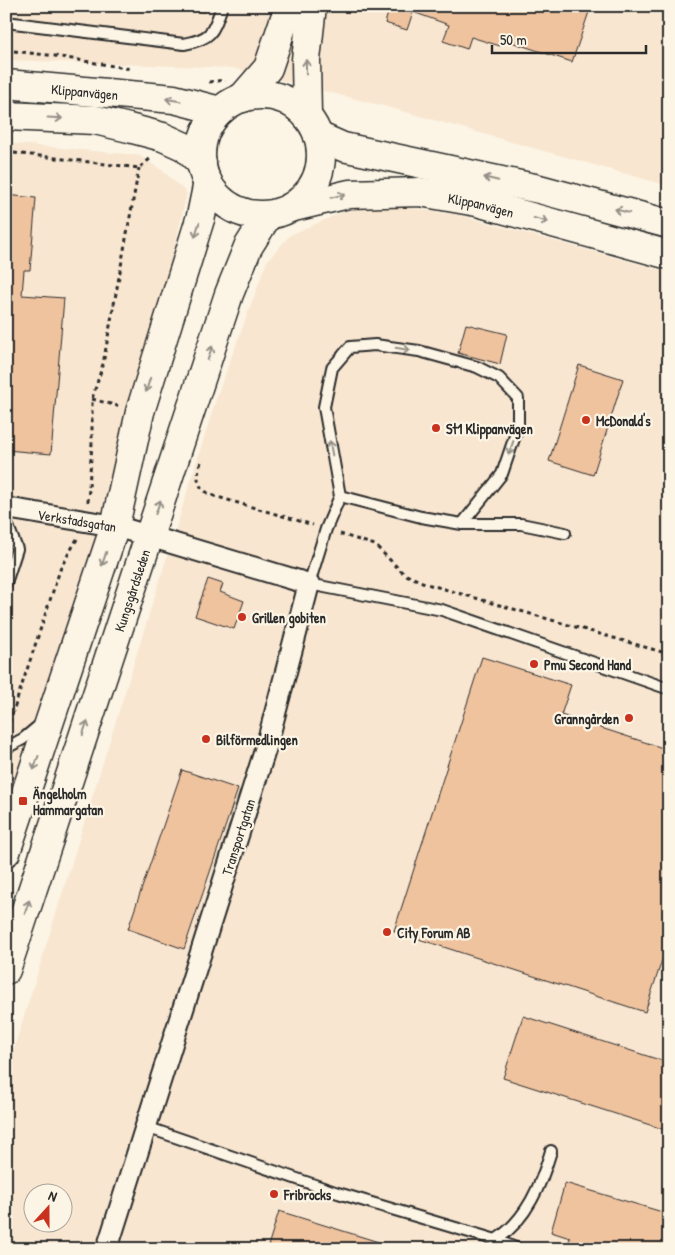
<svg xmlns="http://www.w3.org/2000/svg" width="675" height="1255" viewBox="0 0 675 1255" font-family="'Patrick Hand',sans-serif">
  <rect width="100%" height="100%" fill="#fcf5e5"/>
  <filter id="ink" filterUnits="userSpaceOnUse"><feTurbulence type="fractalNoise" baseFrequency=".02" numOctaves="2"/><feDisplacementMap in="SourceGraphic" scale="10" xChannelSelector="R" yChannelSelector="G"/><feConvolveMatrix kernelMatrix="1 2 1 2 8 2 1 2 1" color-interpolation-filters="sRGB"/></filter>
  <g filter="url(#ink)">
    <!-- built -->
    <path fill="#f8e6d0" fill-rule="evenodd" d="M6,6H669V186L391,108L232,68L6,60Z
      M6,143L138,155L163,171L187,193L111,528L6,845Z
      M389,205L459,215L669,272V1249H6V1074L217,396L267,261L290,235L345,211ZM32,1192H62V1222H32Z"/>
    <!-- building -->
    <path fill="#f0c39f" stroke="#2b2b2b" d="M123,6H206L205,12Z
      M390,6H591L572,62L502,39L500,46L471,37L467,49L443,41L449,25L413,12L407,30L385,23Z
      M6,195L36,198L30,270H24L22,295L64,298L51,454L6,450Z
      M466,324L507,334L500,364L458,353Z
      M579,365L623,379L593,475L549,461Z
      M208,579L223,584L220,592L244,601L234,629L195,616Z
      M482,657L571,685L561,715L669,750V939L645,1012L394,931Z
      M182,770L238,789L184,949L128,929Z
      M523,1016L669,1063V1131L503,1078Z
      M565,1183L669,1214V1249H566L570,1238L551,1232Z
      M279,1211L401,1249H267Z"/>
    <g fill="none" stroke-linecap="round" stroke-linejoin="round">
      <defs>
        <path id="service" d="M6,22L184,44C212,39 213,32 222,6
          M340,496L324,407L332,368L350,347L375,345L419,351L477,367L499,378L518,398V427L502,474L462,524
          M6,521L17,549L6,583
          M565,533L521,524H462L421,517L340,496L326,529L309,584L442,610L669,689
          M6,748L23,739L41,724
          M146,1127L338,1193L496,1240L518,1249
          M496,1240C527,1219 541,1185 551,1151"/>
        <g id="minor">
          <path id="s1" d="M6,508L115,526L309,584L267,744L107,1249"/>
        </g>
        <g id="secondary">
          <path id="s2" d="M6,84L174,99L220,111"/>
          <circle cx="261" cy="155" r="60"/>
          <path d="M242,98L268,68L289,6"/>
          <path d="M6,116L95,120L129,128L163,137L185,147L202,164"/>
          <path d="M307,116L306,60L312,6"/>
          <path d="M6,852L115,526L140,412L201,216L208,182"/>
          <path id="s3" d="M6,970L229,294L248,247L268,215"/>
        </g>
        <g id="primary">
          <path d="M318,136L343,147L539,189L669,224"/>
          <path id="s4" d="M290,208L349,194L420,192L477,202L669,255"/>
        </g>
      </defs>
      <!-- service casing -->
      <use href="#service" stroke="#2b2b2b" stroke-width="14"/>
      <!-- minor casing -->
      <use href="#minor" stroke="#2b2b2b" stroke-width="24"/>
      <!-- secondary casing -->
      <use href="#secondary" stroke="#2b2b2b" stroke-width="31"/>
      <!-- primary casing -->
      <use href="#primary" stroke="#2b2b2b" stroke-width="31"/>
      <!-- path -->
      <path stroke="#2b2b2b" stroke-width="3" stroke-dasharray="4 4" stroke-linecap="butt" d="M6,50L55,56L131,69
        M209,82L225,80
        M6,152L139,168L151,158
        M92,399L118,406
        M201,462C196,478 196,487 211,495L313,525
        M88,502L92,443V399L103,364L139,168
        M340,534L375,545L404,574L427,584L669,654
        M7,730L61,567L77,539"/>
      <!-- service -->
      <use href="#service" stroke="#fcf5e5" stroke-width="10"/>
      <!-- minor -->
      <use href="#minor" stroke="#fcf5e5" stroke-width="20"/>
      <!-- secondary -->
      <use href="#secondary" stroke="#fcf5e5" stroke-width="28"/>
      <!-- primary -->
      <use href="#primary" stroke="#fcf5e5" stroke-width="28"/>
    </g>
    <!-- one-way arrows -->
    <defs><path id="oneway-shaft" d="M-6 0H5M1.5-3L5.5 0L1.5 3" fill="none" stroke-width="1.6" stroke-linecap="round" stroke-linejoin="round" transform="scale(1.25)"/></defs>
    <g stroke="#949088">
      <use href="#oneway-shaft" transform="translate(306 67) rotate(-90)"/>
      <use href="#oneway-shaft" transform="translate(173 100) rotate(-171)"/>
      <use href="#oneway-shaft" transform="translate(55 118) rotate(3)"/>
      <use href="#oneway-shaft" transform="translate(491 179) rotate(-167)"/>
      <use href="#oneway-shaft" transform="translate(338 196) rotate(-13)"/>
      <use href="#oneway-shaft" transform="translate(622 211) rotate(-165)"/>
      <use href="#oneway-shaft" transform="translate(541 220) rotate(15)"/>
      <use href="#oneway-shaft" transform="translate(197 230) rotate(107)"/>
      <use href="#oneway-shaft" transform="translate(403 349) rotate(9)"/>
      <use href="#oneway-shaft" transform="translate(210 353) rotate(-72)"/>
      <use href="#oneway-shaft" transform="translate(148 385) rotate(107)"/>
      <use href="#oneway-shaft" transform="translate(331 448) rotate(-100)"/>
      <use href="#oneway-shaft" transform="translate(511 448) rotate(109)"/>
      <use href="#oneway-shaft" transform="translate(158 507) rotate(-70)"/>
      <use href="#oneway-shaft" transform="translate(104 559) rotate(108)"/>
      <use href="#oneway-shaft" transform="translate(85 728) rotate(-72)"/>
      <use href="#oneway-shaft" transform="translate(36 763) rotate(109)"/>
      <use href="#oneway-shaft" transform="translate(27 907) rotate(-72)"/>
    </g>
  </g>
  <!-- markers -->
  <g fill="#c8321e" stroke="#fcf5e5" stroke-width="2">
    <circle cx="586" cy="420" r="5"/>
    <circle cx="436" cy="428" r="5"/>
    <circle cx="242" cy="617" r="5"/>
    <circle cx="534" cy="664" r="5"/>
    <circle cx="629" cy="718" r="5"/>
    <circle cx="206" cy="739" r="5"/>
    <rect x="18" y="796" width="10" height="10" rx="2.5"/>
    <circle cx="387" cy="932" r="5"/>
    <circle cx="274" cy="1194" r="5"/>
  </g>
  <g text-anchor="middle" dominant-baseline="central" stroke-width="4.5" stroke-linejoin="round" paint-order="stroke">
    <!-- street labels -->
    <g font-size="14" fill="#2b2b2b" stroke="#fcf5e5">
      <text stroke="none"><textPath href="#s2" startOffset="79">Klippanvägen</textPath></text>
      <text stroke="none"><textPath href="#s4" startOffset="194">Klippanvägen</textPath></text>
      <text stroke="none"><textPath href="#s1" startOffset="72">Verkstadsgatan</textPath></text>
      <text stroke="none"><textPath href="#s3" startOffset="400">Kungsgårdsleden</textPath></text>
      <text transform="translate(238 837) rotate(-72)">Transportgatan</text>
    </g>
    <!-- poi labels -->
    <g font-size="14" font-weight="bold" fill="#2b2b2b" stroke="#fcf5e5" text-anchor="start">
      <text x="596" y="420">McDonald's</text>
      <text x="446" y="428">St1 Klippanvägen</text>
      <text x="252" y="617">Grillen gobiten</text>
      <text x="544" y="664">Pmu Second Hand</text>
      <text x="619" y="718" text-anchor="end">Granngården</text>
      <text x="216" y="739">Bilförmedlingen</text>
      <text x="33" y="793">Ängelholm<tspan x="33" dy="16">Hammargatan</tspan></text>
      <text x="397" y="932">City Forum AB</text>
      <text x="284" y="1194">Fribrocks</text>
    </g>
  </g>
  <!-- margin -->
  <rect width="675" height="1255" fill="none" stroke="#fcf5e5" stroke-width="25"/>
  <rect x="12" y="12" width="650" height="1230" fill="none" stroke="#2b2b2b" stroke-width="2" filter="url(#ink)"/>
  <!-- north arrow -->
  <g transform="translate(48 1208) rotate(21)"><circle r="24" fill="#fcf5e5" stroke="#a8a49b"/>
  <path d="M0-4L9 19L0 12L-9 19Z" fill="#c8321e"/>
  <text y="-8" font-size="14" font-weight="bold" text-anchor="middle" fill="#2b2b2b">N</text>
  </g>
  <!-- scale -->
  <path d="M492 45v8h154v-8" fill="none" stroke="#2b2b2b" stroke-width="2.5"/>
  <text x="500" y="45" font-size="15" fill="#2b2b2b" stroke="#fcf5e5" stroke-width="4" paint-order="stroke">50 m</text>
</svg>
